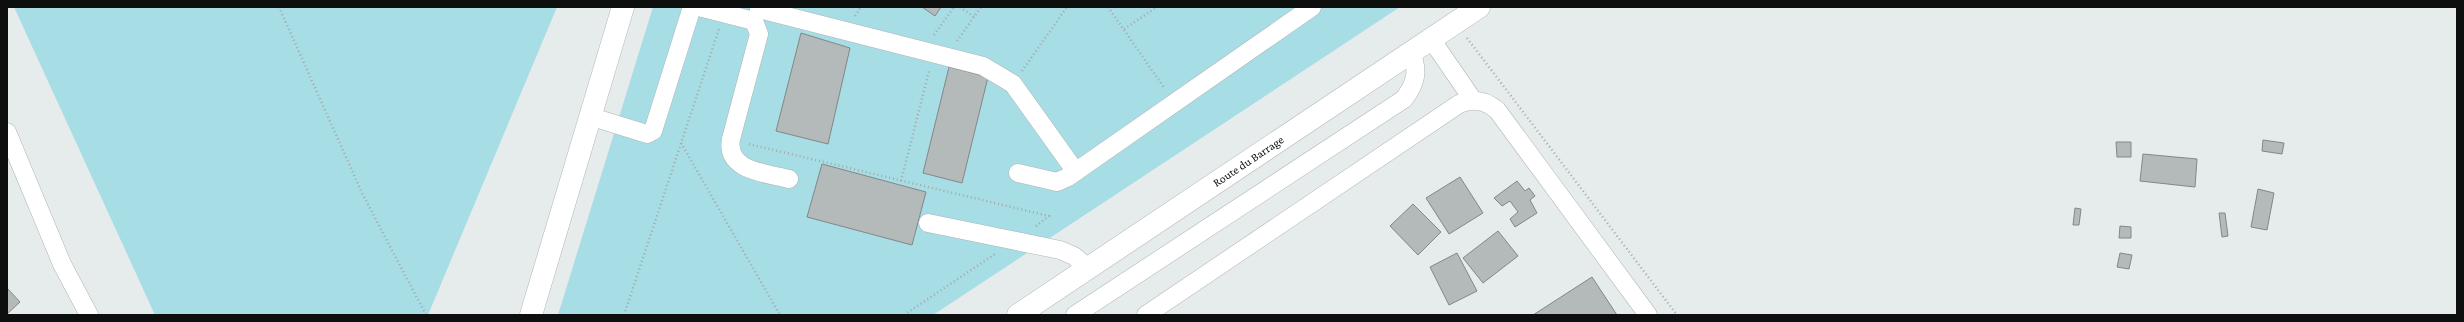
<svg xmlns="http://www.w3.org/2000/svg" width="2464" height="322" viewBox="0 0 2464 322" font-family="'Crimson Pro',serif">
  <rect width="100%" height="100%" fill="#e6ebec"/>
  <!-- green -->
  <path fill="#a7dde5" d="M14,7H557L428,315H155Z
    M653,7H1400L933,315H558Z"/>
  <!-- building -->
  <path fill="#b4b9ba" stroke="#828787" d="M922,7H941L935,16Z
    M801,33L850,48L828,144L776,131Z
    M949,67L988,77L962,183L923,173Z
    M2263,140L2284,143L2282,154L2262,151Z
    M2116,142H2131V157H2117Z
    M2143,154L2197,159L2195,187L2140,181Z
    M822,164L926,192L912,245L807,217Z
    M1460,177L1483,213L1449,234L1426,198Z
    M1517,181L1525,191L1529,188L1535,196L1530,200L1537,213L1515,227L1510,219L1518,212L1510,201L1502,206L1494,198Z
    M2258,189L2274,193L2267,230L2251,227Z
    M1413,204L1441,232L1418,255L1390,226Z
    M2075,208L2081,209L2079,225H2073Z
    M2219,213H2225L2228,236L2222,237Z
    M2120,226L2131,227V238H2119Z
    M1498,231L1518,256L1483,283L1463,258Z
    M1457,253L1477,291L1449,305L1430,267Z
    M2120,253L2132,255L2129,269L2117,267Z
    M1592,277L1617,315H1533Z
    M7,288L20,302L7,314Z"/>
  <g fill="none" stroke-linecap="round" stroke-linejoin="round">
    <defs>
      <path id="minor" d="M699,7L754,21L759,34L731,139C725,171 766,173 789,179
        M760,7L759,9L983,66L1013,84L1076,172
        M1431,39L1473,100
        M589,116L647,134L653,131L692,7
        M7,132L62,264L89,315
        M1018,173L1057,182L1068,177L1312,7
        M928,223L1060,250L1074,256L1089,269
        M1075,315L1404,99C1416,83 1419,71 1411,52
        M1146,315L1459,104C1473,98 1485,100 1497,110L1648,315"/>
      <g id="major">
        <path d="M531,315L623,7"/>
        <path id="s1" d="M1018,315L1479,7"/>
      </g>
    </defs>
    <!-- minor casing -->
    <use href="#minor" stroke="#b0b5b6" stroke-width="19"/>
    <!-- major casing -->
    <use href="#major" stroke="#b0b5b6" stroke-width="23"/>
    <!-- path -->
    <path stroke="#a4a9a9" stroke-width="2.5" stroke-dasharray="1 3" stroke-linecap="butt" d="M279,7L362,193L426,315
      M960,7L974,17
      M1108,7L1165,89
      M855,16L861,7
      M1124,29L1157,7
      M934,35L954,7
      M1467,38L1677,315
      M957,41L981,7
      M1022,71L1067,7
      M681,143L780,315
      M749,144L1049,216L1035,227
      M901,181L929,71
      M624,315L719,29
      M904,315L995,254"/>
    <!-- minor -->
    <use href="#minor" stroke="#fff" stroke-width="18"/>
    <!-- major -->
    <use href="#major" stroke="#fff" stroke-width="22"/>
  </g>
  <g text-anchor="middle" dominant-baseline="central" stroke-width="3" stroke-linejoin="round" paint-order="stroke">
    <!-- street labels -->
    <g font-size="12" fill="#0d0f0f" stroke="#fff">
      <text stroke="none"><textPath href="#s1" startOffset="277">Route du Barrage</textPath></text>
    </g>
  </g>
  <!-- border -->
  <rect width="2464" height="322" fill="none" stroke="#0d0f0f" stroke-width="16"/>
</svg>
